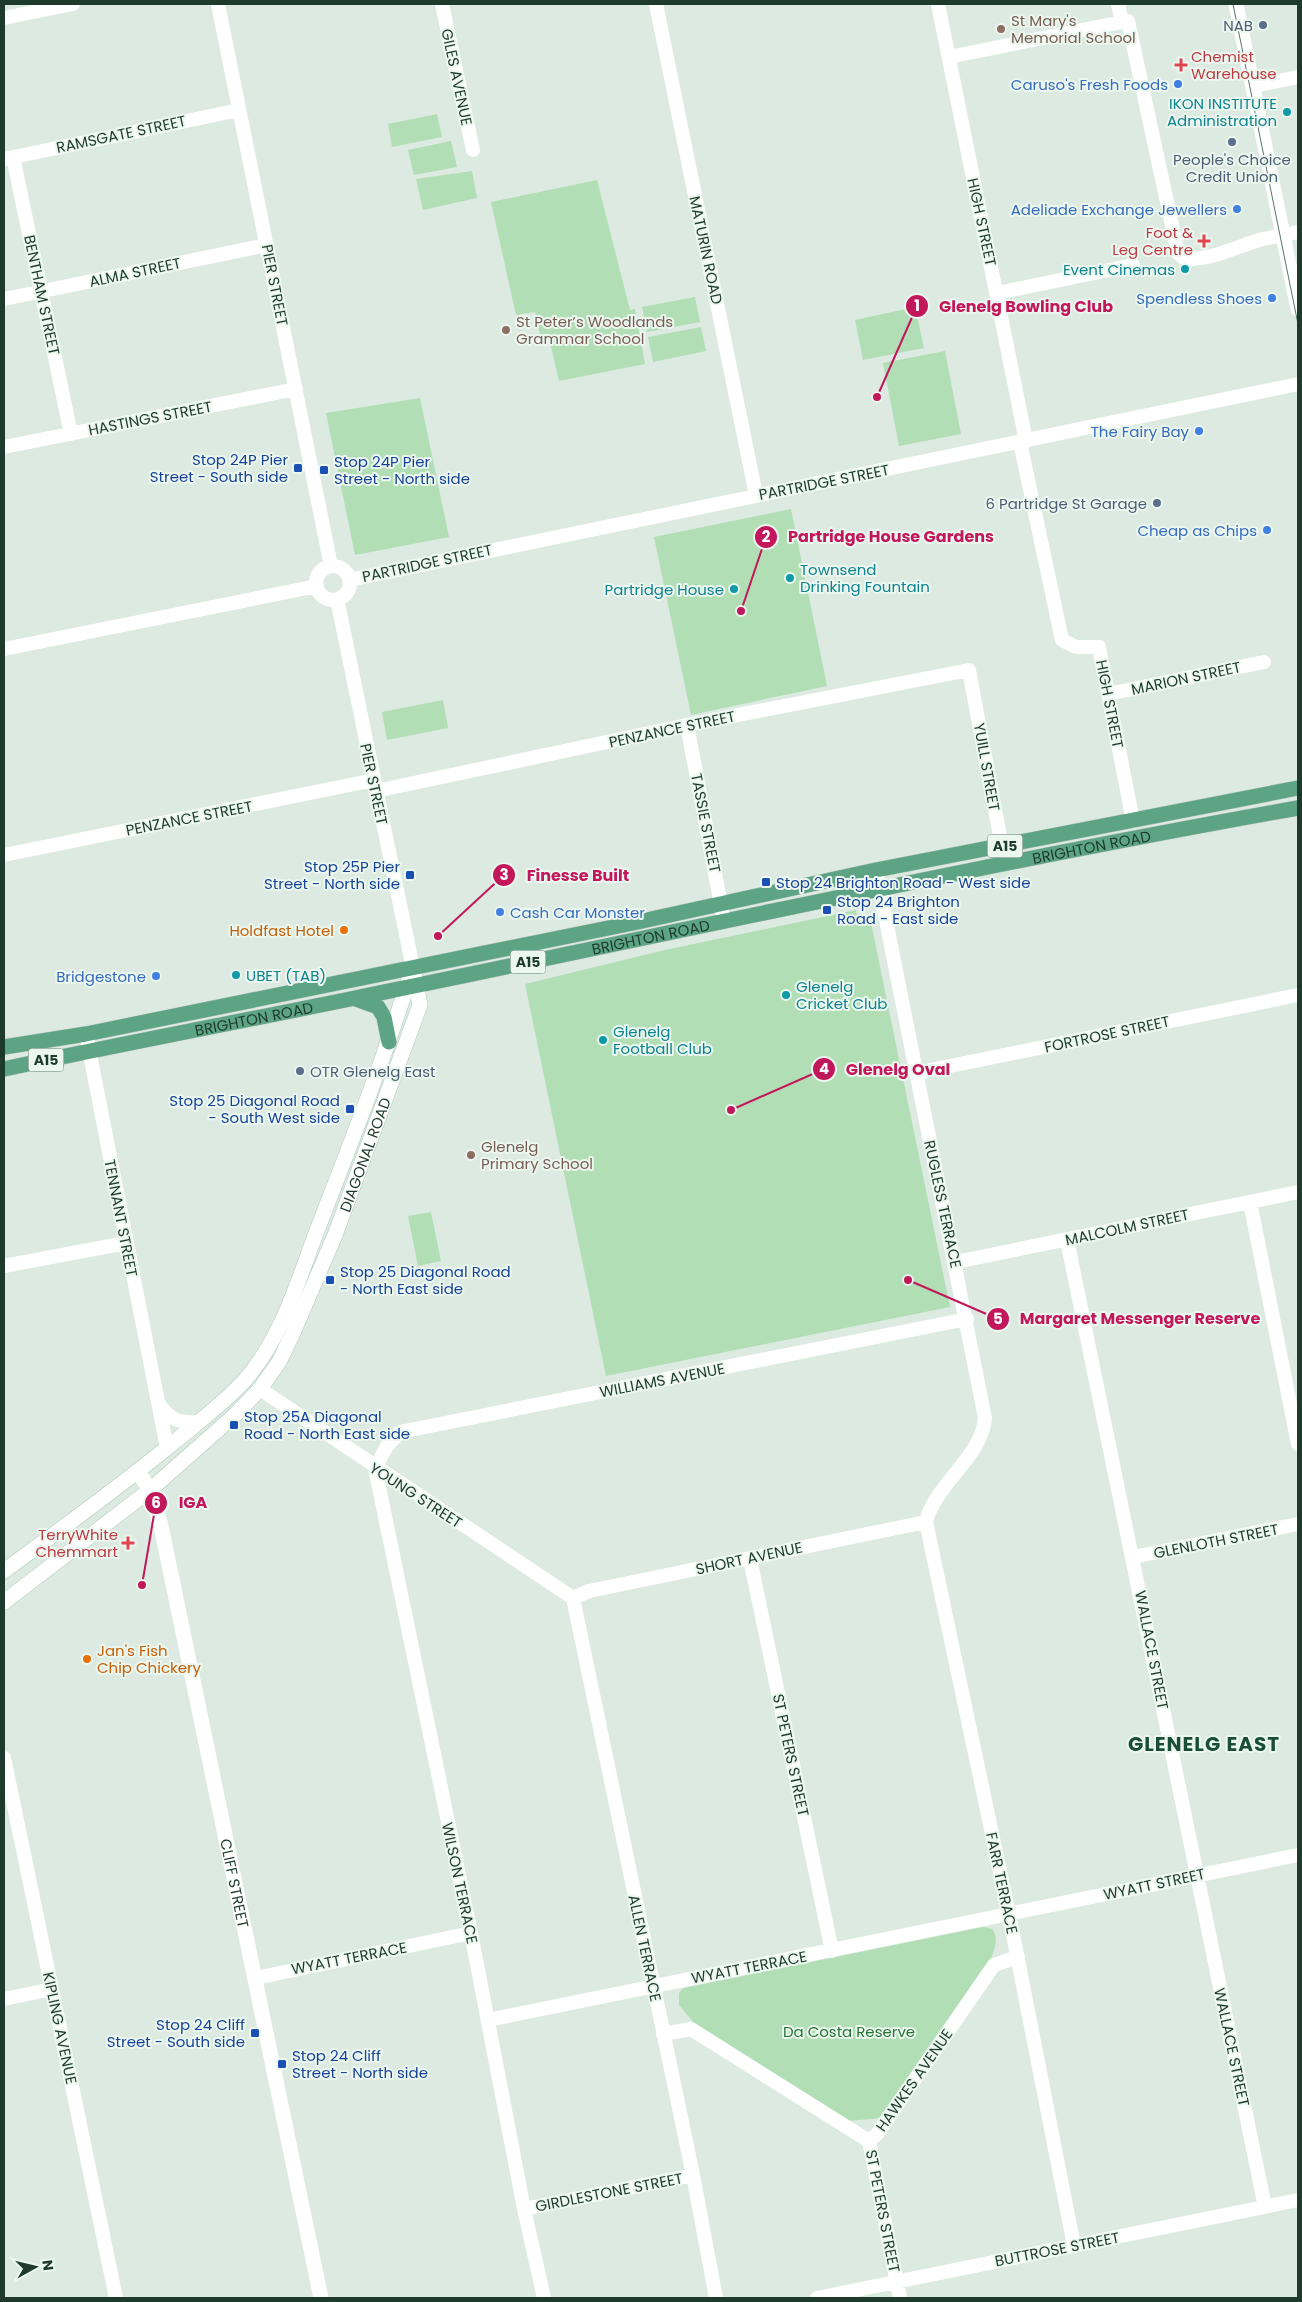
<svg xmlns="http://www.w3.org/2000/svg" width="1302" height="2302" viewBox="0 0 1302 2302" font-family="Poppins,sans-serif">
  <rect width="100%" height="100%" fill="#dceae1"/>
  <!-- green -->
  <path fill="#b2deb6" d="M437,114L442,137L392,147L388,124Z
    M451,141L457,167L414,175L408,150Z
    M472,171L477,198L423,210L416,179Z
    M597,180L630,310L635,309L645,364L559,381L548,334L540,335L535,312L516,315L491,202Z
    M695,297L700,322L647,332L642,307Z
    M915,307L924,348L863,360L855,320Z
    M701,327L706,351L653,362L648,337Z
    M945,351L961,434L899,446L883,363Z
    M420,398L449,537L355,555L326,413Z
    M791,509L827,686L691,715L654,537Z
    M443,700L448,728L387,740L382,712Z
    M856,910L858,920L870,918L950,1307L606,1376L525,984L665,950Z
    M431,1212L441,1261L418,1266L408,1216Z
    M983,1927L992,1929C999,1937 995,1948 991,1958L883,2118L847,2121L694,2023L679,2005V1993L684,1988Z"/>
  <g fill="none" stroke-linecap="round" stroke-linejoin="round">
    <defs>
      <g id="secondary">
        <path d="M4,1571C61,1529 118,1488 173,1443C197,1423 223,1404 244,1381C282,1339 298,1280 318,1228C350,1145 383,1062 410,976"/>
        <path id="s2" d="M4,1602L150,1490L236,1414L260,1389L279,1362L292,1335L335,1235L420,1005L413,968"/>
      </g>
      <g id="primary">
        <path d="M356,999L378,1007L384,1017L389,1042"/>
        <path d="M4,1047L86,1034L633,923L876,870L1298,788"/>
        <path id="s3" d="M4,1069C121,1044 238,1022 355,998C669,934 982,864 1298,808"/>
      </g>
    </defs>
    <!-- secondary casing -->
    <use href="#secondary" stroke="#aecbbb" stroke-width="16"/>
    <!-- primary casing -->
    <use href="#primary" stroke="#c0c8c4" stroke-width="16"/>
    <!-- minor -->
    <path stroke="#fff" stroke-width="14" d="M218,4L331,566
      M442,4L473,150
      M656,4L756,495
      M938,4L1026,441
      M4,18L73,4
      M1128,21L1178,253L1185,259C1210,260 1234,248 1256,241C1270,237 1284,235 1298,232
      M949,57L1122,22L1118,4
      M1253,86L1298,77
      M13,157L71,434
      M4,159L239,110
      M997,293L1133,265
      M4,299L267,245
      M1020,442L1062,640L1076,647H1099L1133,821
      M4,447L296,389
      M316 583a17 17 0 1 1 34 0a17 17 0 1 1-34 0Z
      M349,580L1298,384
      M337,599L413,968
      M4,649L317,586
      M1108,694L1264,662
      M687,725L724,921
      M376,791L687,725L969,670L1005,863
      M4,855L374,780
      M876,870L985,1418C982,1457 935,1484 926,1522L1009,1914L1074,2246
      M86,1034L167,1448
      M916,1073L1298,995
      M1250,1202L1298,1444
      M1067,1240L1265,2207
      M956,1262L1298,1192
      M4,1266L126,1243
      M260,1389L573,1598
      M159,1404C170,1420 179,1423 198,1422
      M1133,1557L1298,1524
      M750,1559L832,1951
      M573,1598L693,2175L716,2298
      M573,1598L589,1591L926,1522
      M4,1758L116,2298
      M256,1978L471,1933
      M4,1999L52,1989
      M488,2020L1298,1855
      M663,2034L691,2029L869,2141L877,2134L994,1965L1018,1957
      M869,2141L900,2298
      M524,2209L693,2175
      M544,2298L524,2209L471,1933L375,1468L387,1446L400,1432L967,1319
      M817,2298L1298,2200"/>
    <!-- tertiary -->
    <g stroke="#fff" stroke-width="15">
      <path d="M1236,4L1298,309"/>
      <path id="s1" d="M138,1472L150,1490L161,1526L321,2298"/>
    </g>
    <!-- secondary -->
    <use href="#secondary" stroke="#fff" stroke-width="15"/>
    <!-- primary -->
    <use href="#primary" stroke="#5ca484" stroke-width="15"/>
    <!-- tram -->
    <path stroke="#567668" stroke-width="1" d="M1233,4L1298,324"/>
  </g>
  <!-- markers -->
  <g fill="#5c6f8a" stroke="#ecf7ef" stroke-width="2">
    <circle cx="1263" cy="25" r="5"/>
    <circle cx="1232" cy="142" r="5"/>
    <circle cx="1157" cy="503" r="5"/>
    <circle cx="300" cy="1071" r="5"/>
  </g>
  <g fill="#8d6e63" stroke="#ecf7ef" stroke-width="2">
    <circle cx="1001" cy="29" r="5"/>
    <circle cx="506" cy="330" r="5"/>
    <circle cx="471" cy="1155" r="5"/>
  </g>
  <g fill="#e0444e" stroke="#ecf7ef" stroke-width="2">
    <path d="M1178.5 57.5h5v5h5v5h-5v5h-5v-5h-5v-5h5z"/>
    <path d="M1201.5 233.5h5v5h5v5h-5v5h-5v-5h-5v-5h5z"/>
    <path d="M125.5 1535.5h5v5h5v5h-5v5h-5v-5h-5v-5h5z"/>
  </g>
  <g fill="#3f7fe0" stroke="#ecf7ef" stroke-width="2">
    <circle cx="1178" cy="84" r="5"/>
    <circle cx="1237" cy="209" r="5"/>
    <circle cx="1272" cy="298" r="5"/>
    <circle cx="1199" cy="431" r="5"/>
    <circle cx="1267" cy="530" r="5"/>
    <circle cx="500" cy="912" r="5"/>
    <circle cx="156" cy="976" r="5"/>
  </g>
  <g fill="#0f9aa8" stroke="#ecf7ef" stroke-width="2">
    <circle cx="1287" cy="112" r="5"/>
    <circle cx="1185" cy="269" r="5"/>
    <circle cx="790" cy="578" r="5"/>
    <circle cx="734" cy="589" r="5"/>
    <circle cx="236" cy="975" r="5"/>
    <circle cx="786" cy="995" r="5"/>
    <circle cx="603" cy="1040" r="5"/>
  </g>
  <g fill="#1a4fb4" stroke="#ecf7ef" stroke-width="2">
    <rect x="293" y="463" width="10" height="10" rx="2.5"/>
    <rect x="319" y="465" width="10" height="10" rx="2.5"/>
    <rect x="405" y="870" width="10" height="10" rx="2.5"/>
    <rect x="761" y="877" width="10" height="10" rx="2.5"/>
    <rect x="822" y="905" width="10" height="10" rx="2.5"/>
    <rect x="345" y="1104" width="10" height="10" rx="2.5"/>
    <rect x="325" y="1275" width="10" height="10" rx="2.5"/>
    <rect x="229" y="1420" width="10" height="10" rx="2.5"/>
    <rect x="250" y="2028" width="10" height="10" rx="2.5"/>
    <rect x="277" y="2059" width="10" height="10" rx="2.5"/>
  </g>
  <g fill="#e8710a" stroke="#ecf7ef" stroke-width="2">
    <circle cx="344" cy="930" r="5"/>
    <circle cx="87" cy="1659" r="5"/>
  </g>
  <g text-anchor="middle" dominant-baseline="central" stroke-width="4" stroke-linejoin="round" paint-order="stroke">
    <!-- shield labels -->
    <g fill="#ecf7ef" stroke="#5b7367" stroke-width="1">
      <rect x="987.5" y="834.5" width="35" height="23" rx="4"/>
      <rect x="510.5" y="950.5" width="35" height="23" rx="4"/>
      <rect x="28.5" y="1048.5" width="35" height="23" rx="4"/>
    </g>
    <g font-size="14" font-weight="bold" fill="#1d3a2d">
      <text x="1005" y="846">A15</text>
      <text x="528" y="962">A15</text>
      <text x="46" y="1060">A15</text>
    </g>
    <!-- education labels -->
    <g font-size="15" fill="#785e54" stroke="#ecf7ef" text-anchor="start">
      <text x="1011" y="20">St Mary's<tspan x="1011" dy="17">Memorial School</tspan></text>
      <text x="516" y="321">St Peter’s Woodlands<tspan x="516" dy="17">Grammar School</tspan></text>
      <text x="481" y="1146">Glenelg<tspan x="481" dy="17">Primary School</tspan></text>
    </g>
    <!-- service labels -->
    <g font-size="15" fill="#4e5e75" stroke="#ecf7ef" text-anchor="end">
      <text x="1253" y="25">NAB</text>
      <text x="1232" y="159" text-anchor="middle">People's Choice<tspan x="1232" dy="17">Credit Union</tspan></text>
      <text x="1147" y="503">6 Partridge St Garage</text>
      <text x="310" y="1071" text-anchor="start">OTR Glenelg East</text>
    </g>
    <!-- health labels -->
    <g font-size="15" fill="#be3a42" stroke="#ecf7ef" text-anchor="end">
      <text x="1191" y="56" text-anchor="start">Chemist<tspan x="1191" dy="17">Warehouse</tspan></text>
      <text x="1193" y="232">Foot &amp;<tspan x="1193" dy="17">Leg Centre</tspan></text>
      <text x="118" y="1534">TerryWhite<tspan x="118" dy="17">Chemmart</tspan></text>
    </g>
    <!-- street labels -->
    <g font-size="15" fill="#1d3a2d" stroke="#ecf7ef">
      <text transform="translate(457 77) rotate(78)">GILES AVENUE</text>
      <text transform="translate(121 134) rotate(-12)">RAMSGATE STREET</text>
      <text transform="translate(982 222) rotate(78)">HIGH STREET</text>
      <text transform="translate(706 250) rotate(78)">MATURIN ROAD</text>
      <text transform="translate(135 272) rotate(-12)">ALMA STREET</text>
      <text transform="translate(275 285) rotate(79)">PIER STREET</text>
      <text transform="translate(42 295) rotate(78)">BENTHAM STREET</text>
      <text transform="translate(150 418) rotate(-11)">HASTINGS STREET</text>
      <text transform="translate(824 482) rotate(-11)">PARTRIDGE STREET</text>
      <text transform="translate(427 563) rotate(-12)">PARTRIDGE STREET</text>
      <text transform="translate(1186 678) rotate(-12)">MARION STREET</text>
      <text transform="translate(1110 704) rotate(79)">HIGH STREET</text>
      <text transform="translate(672 729) rotate(-12)">PENZANCE STREET</text>
      <text transform="translate(987 767) rotate(80)">YUILL STREET</text>
      <text transform="translate(374 784) rotate(78)">PIER STREET</text>
      <text transform="translate(189 818) rotate(-11)">PENZANCE STREET</text>
      <text transform="translate(706 823) rotate(79)">TASSIE STREET</text>
      <text stroke="none"><textPath href="#s3" startOffset="1110">BRIGHTON ROAD</textPath></text>
      <text stroke="none"><textPath href="#s3" startOffset="660">BRIGHTON ROAD</textPath></text>
      <text stroke="none"><textPath href="#s3" startOffset="255">BRIGHTON ROAD</textPath></text>
      <text transform="translate(1107 1034) rotate(-12)">FORTROSE STREET</text>
      <text stroke="none"><textPath href="#s2" startOffset="591">DIAGONAL ROAD</textPath></text>
      <text transform="translate(943 1204) rotate(78)">RUGLESS TERRACE</text>
      <text transform="translate(121 1218) rotate(79)">TENNANT STREET</text>
      <text transform="translate(1127 1227) rotate(-12)">MALCOLM STREET</text>
      <text transform="translate(662 1380) rotate(-11)">WILLIAMS AVENUE</text>
      <text transform="translate(416 1495) rotate(33)">YOUNG STREET</text>
      <text transform="translate(1216 1541) rotate(-11)">GLENLOTH STREET</text>
      <text transform="translate(749 1558) rotate(-12)">SHORT AVENUE</text>
      <text transform="translate(1152 1650) rotate(79)">WALLACE STREET</text>
      <text transform="translate(791 1755) rotate(78)">ST PETERS STREET</text>
      <text stroke="none"><textPath href="#s1" startOffset="424">CLIFF STREET</textPath></text>
      <text transform="translate(460 1883) rotate(78)">WILSON TERRACE</text>
      <text transform="translate(1002 1883) rotate(78)">FARR TERRACE</text>
      <text transform="translate(1154 1884) rotate(-12)">WYATT STREET</text>
      <text transform="translate(645 1948) rotate(78)">ALLEN TERRACE</text>
      <text transform="translate(349 1958) rotate(-11)">WYATT TERRACE</text>
      <text transform="translate(749 1967) rotate(-11)">WYATT TERRACE</text>
      <text transform="translate(60 2028) rotate(78)">KIPLING AVENUE</text>
      <text transform="translate(1232 2047) rotate(78)">WALLACE STREET</text>
      <text transform="translate(914 2080) rotate(-55)">HAWKES AVENUE</text>
      <text transform="translate(609 2192) rotate(-11)">GIRDLESTONE STREET</text>
      <text transform="translate(883 2211) rotate(79)">ST PETERS STREET</text>
      <text transform="translate(1057 2249) rotate(-11)">BUTTROSE STREET</text>
    </g>
    <!-- shop labels -->
    <g font-size="15" fill="#366cbe" stroke="#ecf7ef" text-anchor="end">
      <text x="1168" y="84">Caruso's Fresh Foods</text>
      <text x="1227" y="209">Adeliade Exchange Jewellers</text>
      <text x="1262" y="298">Spendless Shoes</text>
      <text x="1189" y="431">The Fairy Bay</text>
      <text x="1257" y="530">Cheap as Chips</text>
      <text x="510" y="912" text-anchor="start">Cash Car Monster</text>
      <text x="146" y="976">Bridgestone</text>
    </g>
    <!-- culture labels -->
    <g font-size="15" fill="#0d838f" stroke="#ecf7ef" text-anchor="start">
      <text x="1277" y="103" text-anchor="end">IKON INSTITUTE<tspan x="1277" dy="17">Administration</tspan></text>
      <text x="1175" y="269" text-anchor="end">Event Cinemas</text>
      <text x="800" y="569">Townsend<tspan x="800" dy="17">Drinking Fountain</tspan></text>
      <text x="724" y="589" text-anchor="end">Partridge House</text>
      <text x="246" y="975">UBET (TAB)</text>
      <text x="796" y="986">Glenelg<tspan x="796" dy="17">Cricket Club</tspan></text>
      <text x="613" y="1031">Glenelg<tspan x="613" dy="17">Football Club</tspan></text>
    </g>
    <!-- transit labels -->
    <g font-size="15" fill="#164399" stroke="#ecf7ef" text-anchor="start">
      <text x="288" y="459" text-anchor="end">Stop 24P Pier<tspan x="288" dy="17">Street - South side</tspan></text>
      <text x="334" y="461">Stop 24P Pier<tspan x="334" dy="17">Street - North side</tspan></text>
      <text x="400" y="866" text-anchor="end">Stop 25P Pier<tspan x="400" dy="17">Street - North side</tspan></text>
      <text x="776" y="882">Stop 24 Brighton Road - West side</text>
      <text x="837" y="901">Stop 24 Brighton<tspan x="837" dy="17">Road - East side</tspan></text>
      <text x="340" y="1100" text-anchor="end">Stop 25 Diagonal Road<tspan x="340" dy="17">- South West side</tspan></text>
      <text x="340" y="1271">Stop 25 Diagonal Road<tspan x="340" dy="17">- North East side</tspan></text>
      <text x="244" y="1416">Stop 25A Diagonal<tspan x="244" dy="17">Road - North East side</tspan></text>
      <text x="245" y="2024" text-anchor="end">Stop 24 Cliff<tspan x="245" dy="17">Street - South side</tspan></text>
      <text x="292" y="2055">Stop 24 Cliff<tspan x="292" dy="17">Street - North side</tspan></text>
    </g>
    <!-- food labels -->
    <g font-size="15" fill="#c56008" stroke="#ecf7ef" text-anchor="end">
      <text x="334" y="930">Holdfast Hotel</text>
      <text x="97" y="1650" text-anchor="start">Jan's Fish<tspan x="97" dy="17">Chip Chickery</tspan></text>
    </g>
    <!-- park labels -->
    <g font-size="15" fill="#247434" stroke="#ecf7ef">
      <text x="849" y="2031">Da Costa Reserve</text>
    </g>
    <!-- district labels -->
    <g font-size="20" font-weight="bold" letter-spacing="1" fill="#184d36" stroke="#ecf7ef">
      <text x="1204" y="1744">GLENELG EAST</text>
    </g>
  </g>
  <!-- callouts -->
  <path fill="none" stroke="#c2185b" stroke-width="2" d="M877 397L917 306M741 611L766 537M438 936L504 875M731 1110L824 1069M908 1280L998 1319M142 1585L156 1503"/>
  <g fill="#c2185b" stroke="#ecf7ef" stroke-width="2">
    <circle cx="877" cy="397" r="5"/>
    <circle cx="741" cy="611" r="5"/>
    <circle cx="438" cy="936" r="5"/>
    <circle cx="731" cy="1110" r="5"/>
    <circle cx="908" cy="1280" r="5"/>
    <circle cx="142" cy="1585" r="5"/>
    <circle cx="917" cy="306" r="12"/>
    <circle cx="766" cy="537" r="12"/>
    <circle cx="504" cy="875" r="12"/>
    <circle cx="824" cy="1069" r="12"/>
    <circle cx="998" cy="1319" r="12"/>
    <circle cx="156" cy="1503" r="12"/>
  </g>
  <g font-size="15" text-anchor="middle" font-weight="bold" fill="#fff">
    <text x="917" y="311">1</text>
    <text x="766" y="542">2</text>
    <text x="504" y="880">3</text>
    <text x="824" y="1074">4</text>
    <text x="998" y="1324">5</text>
    <text x="156" y="1508">6</text>
  </g>
  <g font-size="16" text-anchor="middle" font-weight="bold" fill="#c2185b" stroke="#ecf7ef" stroke-width="4" stroke-linejoin="round" paint-order="stroke">
    <text x="1026" y="312">Glenelg Bowling Club</text>
    <text x="891" y="542">Partridge House Gardens</text>
    <text x="578" y="881">Finesse Built</text>
    <text x="898" y="1075">Glenelg Oval</text>
    <text x="1140" y="1324">Margaret Messenger Reserve</text>
    <text x="193" y="1508">IGA</text>
  </g>
  <!-- border -->
  <rect width="1302" height="2302" fill="none" stroke="#1d3a2d" stroke-width="10"/>
  <!-- north arrow -->
  <g transform="translate(35 2267) rotate(82)" stroke="#ecf7ef" stroke-width="4" paint-order="stroke">
  <path d="M0-4L9 19L0 12L-9 19Z" fill="#1d3a2d"/>
  <text y="-8" font-size="14" font-weight="bold" text-anchor="middle" fill="#1d3a2d">N</text>
  </g>
</svg>
